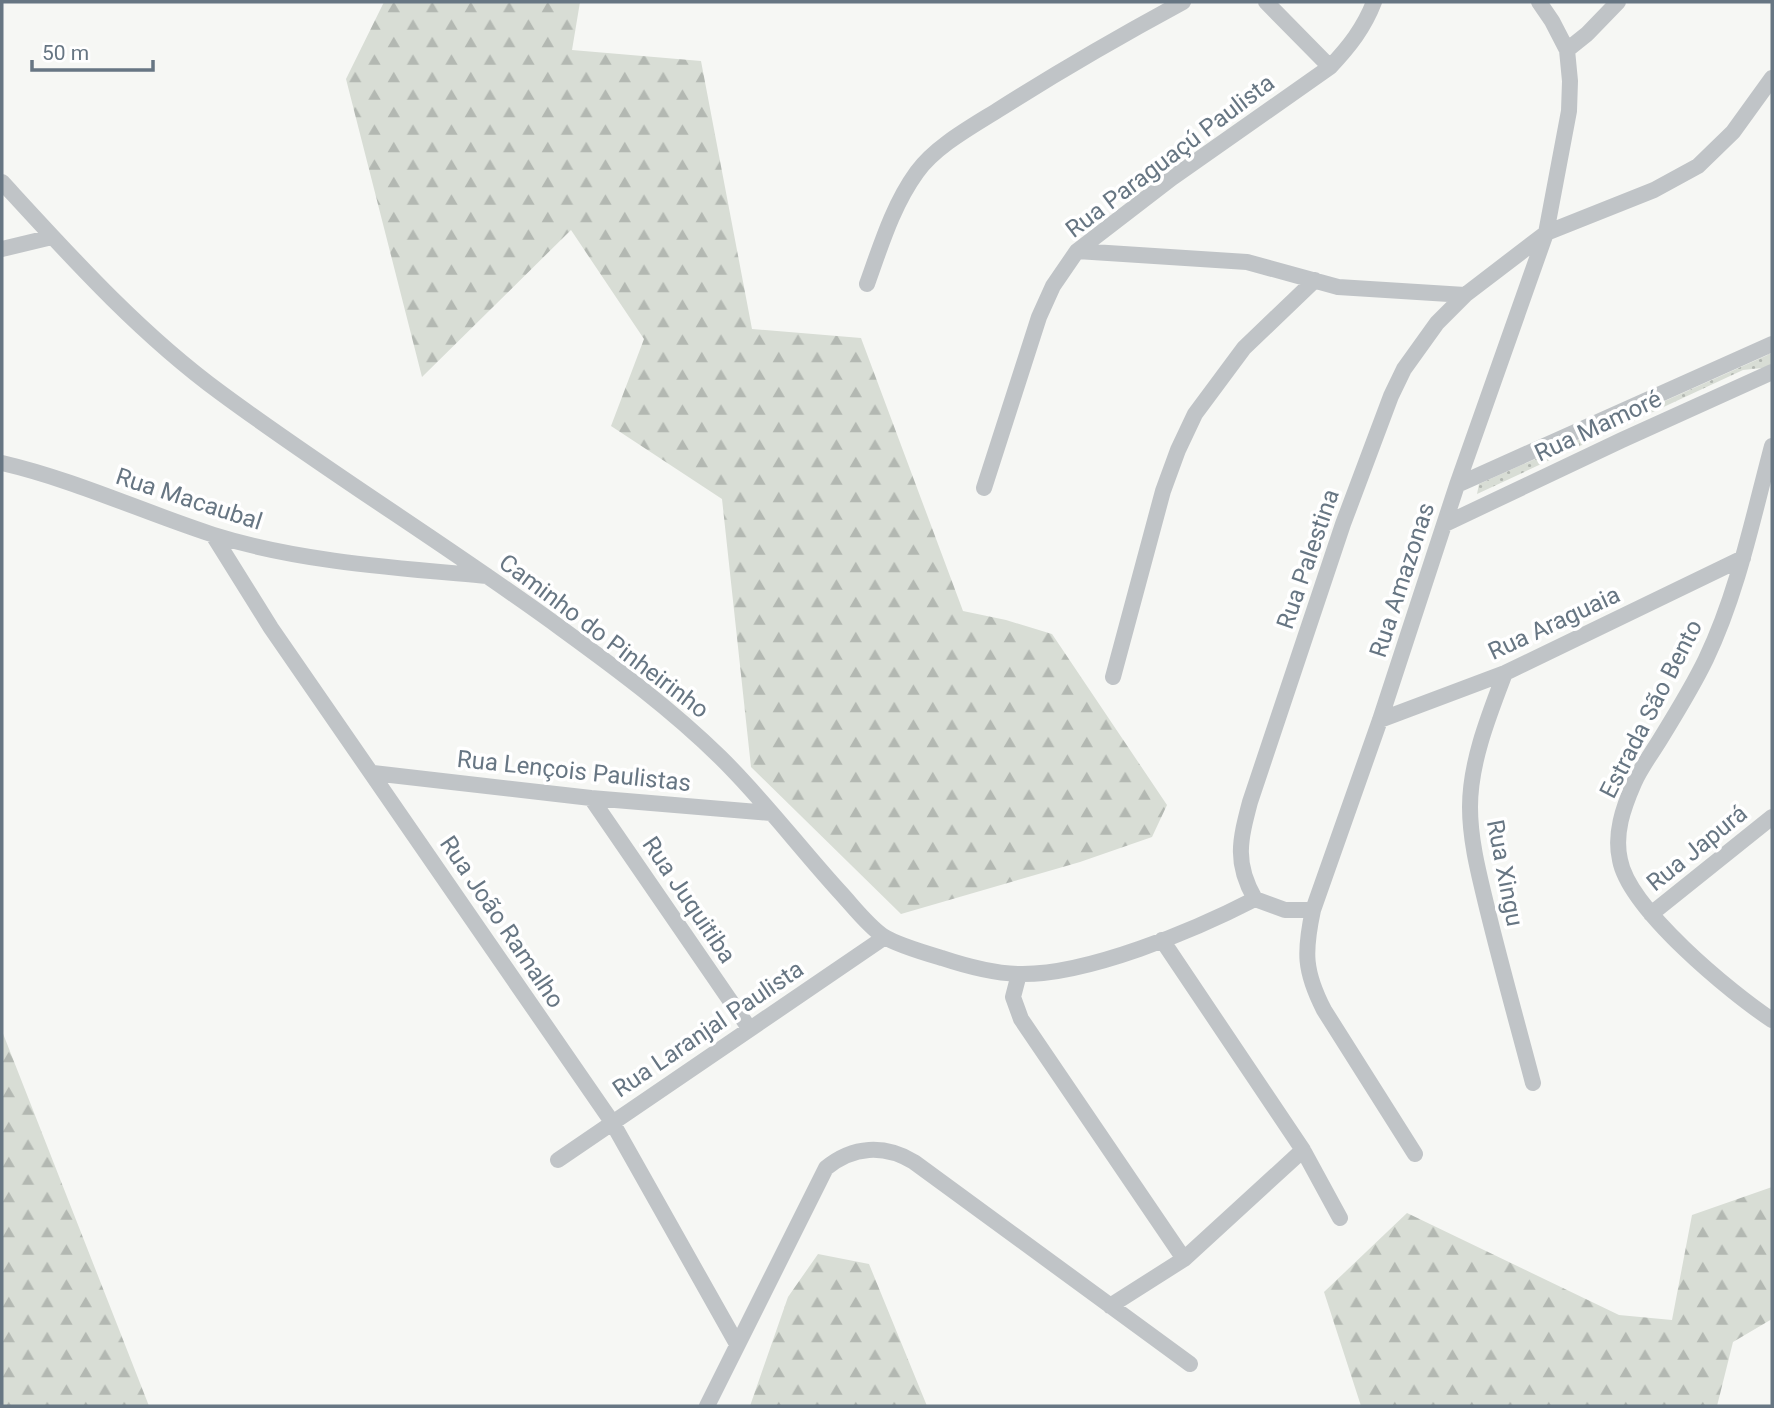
<svg xmlns="http://www.w3.org/2000/svg" width="1774" height="1408" viewBox="0 0 1774 1408" font-family="Roboto,sans-serif">
  <defs>
    <pattern id="forest-firs" width="22" height="20" patternUnits="userSpaceOnUse" patternTransform="scale(1.75)"><rect width="22" height="20" fill="#d8ddd5"/><path d="M5 1l3.5 6h-7zM16 11l3.5 6h-7z" fill="#b3b8b2"/></pattern>
    <pattern id="garden-dots" width="8" height="8" patternUnits="userSpaceOnUse" patternTransform="scale(1.75)"><rect width="8" height="8" fill="#d8ddd5"/><path d="M2 2h.1M6 6h.1" fill="none" stroke="#b3b8b2" stroke-width="1.8" stroke-linecap="round"/></pattern>
  </defs>
  <rect width="100%" height="100%" fill="#f6f7f4"/>
  <!-- forest -->
  <path fill="url(#forest-firs)" d="M384,2H580L572,50L701,61L752,329L861,338L963,611L1006,620L1052,634L1167,805L1152,837L1080,862L901,914L751,767L722,499L611,426L644,339L571,230L422,377L346,79Z
    M2,1031L149,1406H2Z
    M1772,1187V1319L1733,1342L1717,1406H1361L1324,1292L1407,1213L1619,1315L1672,1320L1692,1215Z
    M818,1254L869,1264L927,1406H750L788,1297Z"/>
  <!-- garden -->
  <path fill="url(#garden-dots)" d="M1772,353V367L1743,370L1477,494L1479,484Z"/>
  <g fill="none" stroke-linecap="round" stroke-linejoin="round">
    <!-- minor -->
    <path stroke="#c0c4c7" stroke-width="16" d="M1266,2L1330,67
      M1567,50L1587,34L1618,2
      M2,182C70,256 139,333 221,393C332,475 450,547 562,629C617,669 671,709 720,757C763,799 799,847 839,891C853,906 867,925 883,936C897,945 925,953 942,958C966,966 992,973 1018,974C1086,976 1195,930 1255,899
      M2,249L52,237
      M1077,251L1247,262L1338,287L1465,295
      M867,284C881,245 893,205 917,172C936,146 971,127 998,110C1058,72 1120,36 1183,2
      M1772,446C1753,517 1738,592 1706,659C1693,686 1677,712 1661,738C1652,753 1641,767 1634,783C1623,808 1614,834 1620,860C1629,909 1731,993 1772,1020
      M2,463C75,480 143,512 214,535C300,562 398,568 487,576
      M1457,485L1772,344
      M984,488L1039,317L1053,286L1077,251L1172,178L1330,67C1349,47 1364,28 1374,2
      M1445,524L1622,440L1772,372
      M213,535L271,628L612,1122L737,1344
      M1505,673C1489,715 1470,762 1470,807C1470,843 1480,878 1488,912C1502,969 1518,1026 1533,1083
      M1113,677L1163,491L1178,450L1195,414L1244,348L1315,280
      M1380,720L1505,673L1743,558
      M373,773L591,798L771,813
      M591,798L749,1028
      M1313,910H1285L1255,899C1234,863 1240,840 1250,802L1343,524L1391,396L1404,369L1437,323L1465,295L1546,233L1654,190L1698,166L1733,132L1772,78
      M1651,914L1772,817
      M1162,940L1303,1150L1340,1218
      M1019,974L1013,997L1021,1019L1184,1259
      M1415,1154L1324,1010C1304,971 1304,952 1313,910L1380,720L1457,485L1546,233L1569,111L1570,81L1567,50L1552,21L1539,2
      M558,1160L885,937
      M1110,1306L1184,1259L1303,1150
      M707,1406L826,1168C853,1146 884,1144 914,1162L1190,1364"/>
  </g>
  <g text-anchor="middle" dominant-baseline="central" stroke-width="7" stroke-linejoin="round" paint-order="stroke">
    <!-- street labels -->
    <g font-size="24" fill="#677683" stroke="#fff">
      <text transform="translate(1170 156) rotate(-37)">Rua Paraguaçú Paulista</text>
      <text transform="translate(1598 426) rotate(-25)">Rua Mamoré</text>
      <text transform="translate(189 499) rotate(18)">Rua Macaubal</text>
      <text transform="translate(1308 559) rotate(-71)">Rua Palestina</text>
      <text transform="translate(1402 580) rotate(-72)">Rua Amazonas</text>
      <text transform="translate(1554 623) rotate(-25)">Rua Araguaia</text>
      <text transform="translate(604 636) rotate(37)">Caminho do Pinheirinho</text>
      <text transform="translate(1651 709) rotate(-63)">Estrada São Bento</text>
      <text transform="translate(574 771) rotate(6)">Rua Lençois Paulistas</text>
      <text transform="translate(1697 848) rotate(-39)">Rua Japurá</text>
      <text transform="translate(1505 873) rotate(79)">Rua Xingu</text>
      <text transform="translate(689 900) rotate(56)">Rua Juquitiba</text>
      <text transform="translate(502 922) rotate(56)">Rua João Ramalho</text>
      <text transform="translate(708 1029) rotate(-34)">Rua Laranjal Paulista</text>
    </g>
  </g>
  <!-- border -->
  <rect width="1774" height="1408" fill="none" stroke="#677683" stroke-width="7"/>
  <!-- scale -->
  <path d="M32 60v10h121v-10" fill="none" stroke="#677683" stroke-width="3.5"/>
  <text x="42" y="60" font-size="21" fill="#677683" stroke="#ffffff" stroke-width="5" paint-order="stroke">50 m</text>
</svg>
